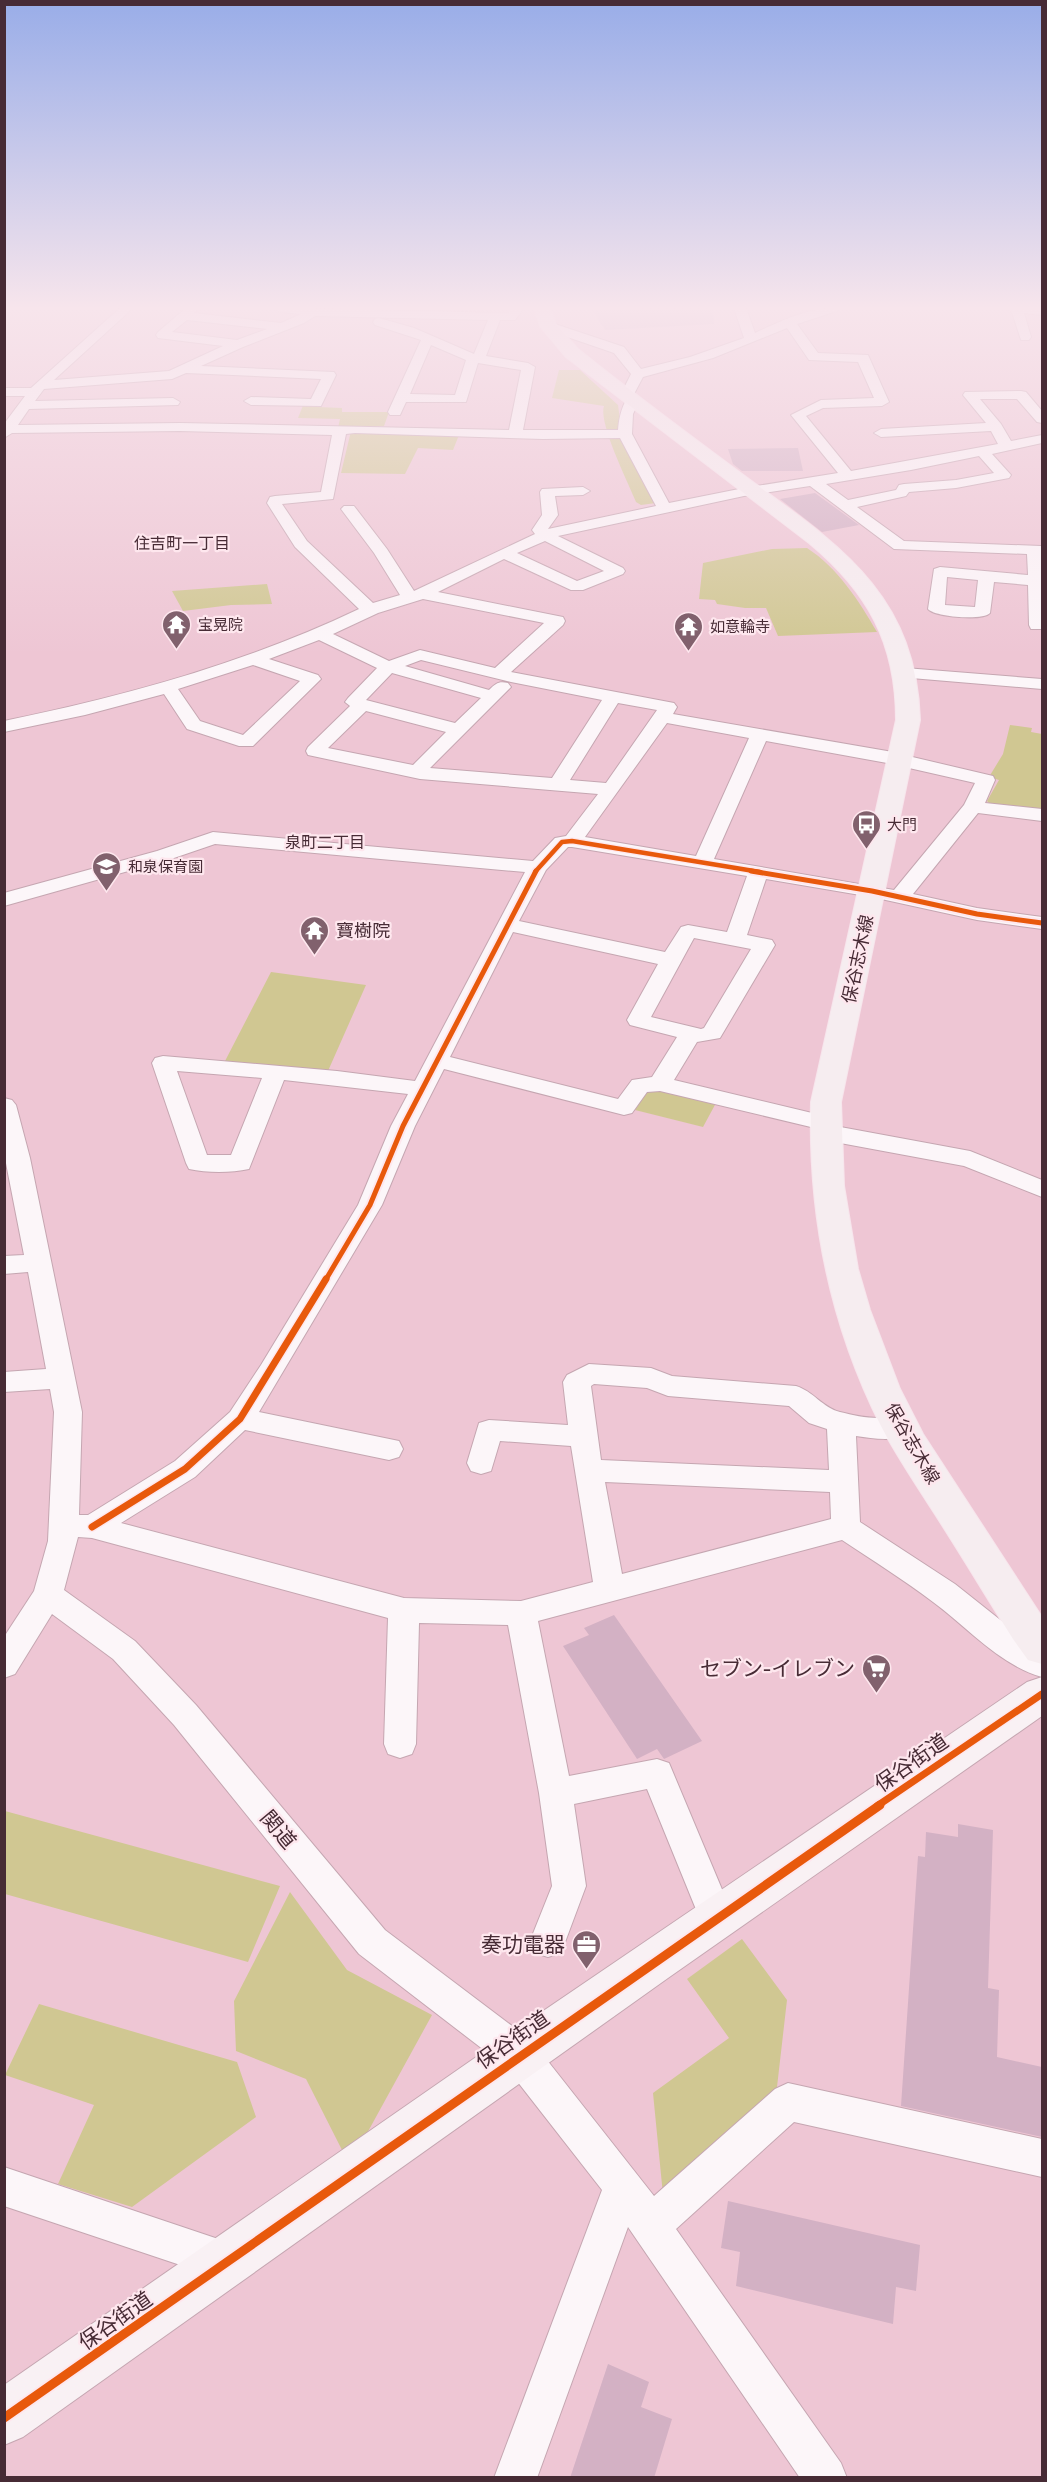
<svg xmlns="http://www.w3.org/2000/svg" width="1047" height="2482" viewBox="0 0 1047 2482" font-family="'Golos Text','Noto Sans JP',sans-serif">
  <rect width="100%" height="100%" fill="#eec6d4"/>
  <!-- green -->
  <path fill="#d0c792" d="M559,370H580L618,405L621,428L656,503L641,505L636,502C629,484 598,423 604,406L552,398Z
    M304,403H317V407L342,408V412H389L384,426L338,428L340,419L298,418Z
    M351,431L459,435L453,450L418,448L405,474L341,473Z
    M807,548C838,568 859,601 877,632L778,636L766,608H745L717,604L715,600L699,599L703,563L772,549Z
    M267,584L272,604L231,605L183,611L172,591Z
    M1010,725L1032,728L1031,732L1042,734V810L989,803L987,801L999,780L989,777L1003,754Z
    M271,972L366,985L328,1071L224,1063Z
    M658,1089L716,1103L703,1127L635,1110L646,1091Z
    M5,1811L280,1886L248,1962L5,1894Z
    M290,1892L347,1970L432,2015L365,2137L342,2150L306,2079L236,2051L234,2001Z
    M742,1939L787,2000L777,2087L769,2101L663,2195L653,2093L729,2038L687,1979Z
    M39,2004L237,2062L256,2117L132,2207L58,2184L94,2105L5,2075Z"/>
  <!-- building -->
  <path fill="#d3b1c4" d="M648,308H713L714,324L605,330L593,311Z
    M798,448L803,471H742L733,464L728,449Z
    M815,493L859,525L822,532L780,499Z
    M614,1615L702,1741L664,1759L657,1749L637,1759L563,1646L589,1635L584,1628Z
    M958,1824L993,1830L988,1988L999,1990L997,2057L1042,2067V2137L901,2106L918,1856L925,1857L926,1832L958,1837Z
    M728,2201L920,2245L916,2291L896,2287L893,2324L736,2286L740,2252L721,2248Z
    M608,2364L649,2382L641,2407L672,2419L654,2478H570Z"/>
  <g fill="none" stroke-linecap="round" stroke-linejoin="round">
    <defs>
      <path id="minor" d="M120,308H133L54,380L169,371L223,346L158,338L156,335L158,332L186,308H199L194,313L281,323L301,314L280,312L274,308L508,313L512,308H524L515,320H500L486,356L528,363L535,367L523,430H618C619,418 621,409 627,398H637L639,401L633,414L632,434L669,503L744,488L838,473L791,415L821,400L874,398L858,362L809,360L787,328L713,358L643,377L634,394L622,397L615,393L624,388L631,374L614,353L544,329L542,326L544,323H552L624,347L641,369L690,357L744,338L734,308H746L755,333C783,320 807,308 839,308L837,311L797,324L818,353L868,355L889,402L882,406L823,408L806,416L851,471L998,444L991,431L881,437L874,433L881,429L986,423L963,395L965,392L1021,391L1026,392L1042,411V423L1037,422L1017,399H980L1001,424L1011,441L1042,435V443L992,454L1011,475L1009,478L956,488L909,492L906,496L857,507L904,541L1041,546L1042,549V629H1031L1029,625L1028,585L994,582L990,613C983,621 935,617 928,609L934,569L940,567L1028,575L1027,554L894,549L810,486L744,496L558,536L623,568L625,571L623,574L583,590H571L504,559L438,592L563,617L565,621L563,625L511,672L674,703L677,707L673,714L887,751L993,776L995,780L985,803L1042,809V821L978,813L913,894L977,908L1042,917V929L977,920L872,897L766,879L747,935L772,940L775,945L720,1038L697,1042L674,1080L833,1118L837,1123L835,1126L970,1151L1042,1180V1197L964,1166L824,1140L816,1137L812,1132L815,1128L660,1091L647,1092L632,1113L624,1115L444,1069L415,1126L382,1205L259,1412L399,1441L403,1449L399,1457L389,1460L245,1430L195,1477L121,1523L404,1598L521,1601L593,1582L571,1446L500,1441L491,1471L481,1474L471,1471L467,1463L479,1423L489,1420L568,1425L563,1382L567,1375L589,1364L651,1368L672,1376L796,1386C813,1391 823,1408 840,1412C852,1415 866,1418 878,1418C890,1418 900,1417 911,1421L915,1428L911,1435C893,1441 874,1439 856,1436L860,1522L955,1584L1018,1634L1042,1648V1677C1001,1666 967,1627 933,1602C904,1580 872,1560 842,1540L538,1621L569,1776L657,1759L669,1763L734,1918L728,1929L716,1934L704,1929L647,1789L574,1804L586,1886L561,1953L548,1957L535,1953L530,1941L552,1886L539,1793L508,1625L419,1623L416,1744L412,1754L400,1758L388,1754L384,1744L388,1618L92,1538L78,1537L64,1590L135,1641L196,1705L385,1930L532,2041L654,2196L775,2089L788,2083L1042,2139V2177L794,2122L676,2229L841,2463L847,2478H800L628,2227L537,2478H494L602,2190L506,2067L359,1954L174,1725L113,1659L52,1614L15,1674L4,1678V1637L34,1591L48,1541L54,1412L50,1389L4,1392V1372L46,1369L28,1272L4,1274V1256L24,1255L4,1153V1098L12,1100L16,1105L30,1158L82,1412L79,1515H88L175,1461L230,1412L261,1365L358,1205L391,1126L408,1094L284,1080L249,1169C231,1173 207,1173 189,1169L186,1163L152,1063L155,1058L163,1056L337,1071L415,1081L525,872L215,844L171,859L4,906V893L157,851L213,832L533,861L555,838L566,836L598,794L420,779L308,755L306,751L308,747L350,706L345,702L348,698L377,668L319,640L269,659L318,675L321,679L253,746H239L187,729L164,694L85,715L4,732V721C126,696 246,663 359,609L295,547L267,503L270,497L275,496L321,492L332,435L180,431L12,433L4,438V424L25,396H4V388H31ZM315,316L488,320L474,354L414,328L379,318L375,319L373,322L375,325L421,340L388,412L390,415H400L406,402H466L478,363L521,370L509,430L180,423L18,425L29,409L178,405L180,402L173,398L35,401L44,389L172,379L186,373L321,379L311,399L251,397L244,401L251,405L321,406L336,375L334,372L201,366L243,347L304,323ZM187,320L267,329L237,340L172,332ZM431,345L466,360L455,395L410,394ZM355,433L543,439L620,438L656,506L548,529L558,515L555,496L583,495L590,491L583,487L542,489L540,492L542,515L532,530L535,534L414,591L387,549L354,506H344L341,509L374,553L400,595L373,603L307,541L282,504L333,499L346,434ZM979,456L994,473L956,480L904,484L899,485L896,490L848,500L826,484L911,470ZM545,541L604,571L577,581L517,553ZM947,577L978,580L975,607L945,605ZM423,599L544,623L495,668L420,650L389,661L333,634L378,613ZM421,660L511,682L602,700L552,778L430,768L511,687L508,683C499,681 496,683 489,690L405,666ZM253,665L300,681L243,735L200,721L178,689ZM392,673L481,698L455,723L366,700ZM618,703L657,710L606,783L570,780ZM366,711L446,732L413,765L328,748ZM667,723L749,738L696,856L585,837ZM766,741L887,763L975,783L964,805L894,890L714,859ZM568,847H572L747,876L727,932L688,925L681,927L665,952L519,921L546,870ZM513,932L658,964L627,1020L630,1025L677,1037L652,1077L632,1080L618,1099L450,1057ZM694,938L751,949L704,1028L701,1029L651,1017ZM177,1071L262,1078L231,1155H207ZM594,1384L647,1388L668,1396L789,1406L809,1423L827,1429L829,1470L601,1460L591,1386ZM605,1482L830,1492L831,1519L622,1574Z
        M1006,308H1042V315L1024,313L1031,337L1029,340H1021L1012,312Z
        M905,668L1042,679V689L899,677L896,673L899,669Z
        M4,2167L242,2247L248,2261L242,2275L228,2281L4,2206Z"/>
      <path id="secondary" d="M1042,1677V1716L668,1978L23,2437L4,2445V2385L505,2037L1027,1682Z"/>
      <path id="primary" d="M534,308H550L556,325L578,349C630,391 684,431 738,471C832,541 916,589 920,720L841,1102L844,1186L858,1269L870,1310L900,1389L923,1434L1042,1617V1664L1028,1660L1013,1639C985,1595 959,1551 931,1508C914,1481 896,1455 881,1426C830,1325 808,1215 811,1102L896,720C896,643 868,592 809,543L566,357L540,326Z"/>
    </defs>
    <!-- minor casing -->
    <use href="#minor" stroke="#c5a6b1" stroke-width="2"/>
    <!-- secondary casing -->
    <use href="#secondary" stroke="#c5a6b1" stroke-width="2"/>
    <!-- primary casing -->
    <use href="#primary" stroke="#f7e5ec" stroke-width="2"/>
    <!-- minor -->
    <use href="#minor" fill="#fcf6f9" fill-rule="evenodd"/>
    <!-- secondary -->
    <use href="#secondary" fill="#f9f1f4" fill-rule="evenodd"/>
    <!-- primary -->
    <use href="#primary" fill="#f6edf0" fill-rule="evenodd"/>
    <defs>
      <path id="cycleway-far3" d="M535,872L562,842L572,841L760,872"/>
      <path id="cycleway-far2" d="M751,871L872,891L977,914L1042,923
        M325,1281L370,1205L403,1126L536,871"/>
      <path id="cycleway-far1" d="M92,1527L185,1469L240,1419L326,1279
        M877,1806L1042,1694"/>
      <path id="cycleway" d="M4,2418L880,1805"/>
    </defs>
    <!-- cycleway-far3 casing -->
    <use href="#cycleway-far3" stroke="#fee7ee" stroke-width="7"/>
    <!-- cycleway-far2 casing -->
    <use href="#cycleway-far2" stroke="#fee7ee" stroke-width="9"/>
    <!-- cycleway-far1 casing -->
    <use href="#cycleway-far1" stroke="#fee7ee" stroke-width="10"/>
    <!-- cycleway casing -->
    <use href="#cycleway" stroke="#fee7ee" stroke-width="13"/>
    <!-- cycleway-far3 -->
    <use href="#cycleway-far3" stroke="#e8590c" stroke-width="4.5"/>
    <!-- cycleway-far2 -->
    <use href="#cycleway-far2" stroke="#e8590c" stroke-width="5"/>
    <!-- cycleway-far1 -->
    <use href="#cycleway-far1" stroke="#e8590c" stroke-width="7"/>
    <!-- cycleway -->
    <use href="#cycleway" stroke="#e8590c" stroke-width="9"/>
  </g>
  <!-- sky -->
  <linearGradient id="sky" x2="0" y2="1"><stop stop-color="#99ade8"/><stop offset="0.47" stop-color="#f7e5ec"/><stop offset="1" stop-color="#f7e5ec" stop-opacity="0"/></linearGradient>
  <rect width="1047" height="655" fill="url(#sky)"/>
  <!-- icons -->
  <defs>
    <symbol id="temple-pin" viewBox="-11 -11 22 30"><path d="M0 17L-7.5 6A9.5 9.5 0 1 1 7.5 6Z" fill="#81616d" stroke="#fee7ee"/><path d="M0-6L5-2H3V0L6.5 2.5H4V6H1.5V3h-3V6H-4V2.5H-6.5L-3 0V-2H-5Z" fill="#fff"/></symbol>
    <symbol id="bus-pin" viewBox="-11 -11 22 30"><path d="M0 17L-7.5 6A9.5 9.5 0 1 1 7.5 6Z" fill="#81616d" stroke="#fee7ee"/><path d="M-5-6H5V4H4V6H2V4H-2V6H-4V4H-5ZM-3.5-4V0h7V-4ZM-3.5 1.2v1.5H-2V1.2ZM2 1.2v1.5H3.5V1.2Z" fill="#fff"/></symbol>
    <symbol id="school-pin" viewBox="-11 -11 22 30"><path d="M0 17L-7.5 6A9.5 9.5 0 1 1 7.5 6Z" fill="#81616d" stroke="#fee7ee"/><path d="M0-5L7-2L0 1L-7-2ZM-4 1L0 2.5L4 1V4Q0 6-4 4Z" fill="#fff"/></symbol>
    <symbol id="supermarket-pin" viewBox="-11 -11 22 30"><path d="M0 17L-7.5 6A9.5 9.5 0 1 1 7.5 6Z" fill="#81616d" stroke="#fee7ee"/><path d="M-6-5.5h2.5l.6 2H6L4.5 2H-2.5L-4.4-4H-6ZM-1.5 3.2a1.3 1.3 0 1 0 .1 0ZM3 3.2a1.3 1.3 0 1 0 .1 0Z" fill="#fff"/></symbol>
    <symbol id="office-pin" viewBox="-11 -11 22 30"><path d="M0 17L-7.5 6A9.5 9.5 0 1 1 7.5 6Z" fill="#81616d" stroke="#fee7ee"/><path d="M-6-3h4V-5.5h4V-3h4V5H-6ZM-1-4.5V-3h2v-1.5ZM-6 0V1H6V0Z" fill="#fff"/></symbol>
  </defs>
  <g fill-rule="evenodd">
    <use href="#temple-pin" x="160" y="608" width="33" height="45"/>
    <use href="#temple-pin" x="672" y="610" width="33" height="45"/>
    <use href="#bus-pin" x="850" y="808" width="33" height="45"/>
    <use href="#school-pin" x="90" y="850" width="33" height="45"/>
    <use href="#temple-pin" x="298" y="914" width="33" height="45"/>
    <use href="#supermarket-pin" x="860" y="1652" width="33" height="45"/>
    <use href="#office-pin" x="570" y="1928" width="33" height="45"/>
  </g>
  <g text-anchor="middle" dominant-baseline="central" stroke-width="4.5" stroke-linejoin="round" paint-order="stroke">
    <!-- far-poi labels -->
    <g font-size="15" fill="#472b35" stroke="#fee7ee" text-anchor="start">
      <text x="198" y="624">宝晃院</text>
      <text x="710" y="626">如意輪寺</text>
      <text x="887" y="824">大門</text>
      <text x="128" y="866">和泉保育園</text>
    </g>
    <!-- far-neighbourhood labels -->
    <g font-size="16" fill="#472b35" stroke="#fee7ee">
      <text x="182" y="543">住吉町一丁目</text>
      <text x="325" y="842">泉町二丁目</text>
    </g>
    <!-- poi labels -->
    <g font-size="18" fill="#472b35" stroke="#fee7ee" text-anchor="start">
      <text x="336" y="930">寶樹院</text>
    </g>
    <!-- street labels -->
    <g font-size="18" fill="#472b35" stroke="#fee7ee">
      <text transform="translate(857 959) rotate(-78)">保谷志木線</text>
      <text transform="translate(913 1443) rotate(60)">保谷志木線</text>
    </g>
    <!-- near-poi labels -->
    <g font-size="21" fill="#472b35" stroke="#fee7ee" text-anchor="end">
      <text x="855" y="1668">セブン-イレブン</text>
      <text x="565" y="1944">奏功電器</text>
    </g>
    <!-- near-street labels -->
    <g font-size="21" fill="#472b35" stroke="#fee7ee">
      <text transform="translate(911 1762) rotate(-35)">保谷街道</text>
      <text transform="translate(279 1829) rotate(50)">関道</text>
      <text transform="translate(512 2039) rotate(-35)">保谷街道</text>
      <text transform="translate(115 2320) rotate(-35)">保谷街道</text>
    </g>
  </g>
  <!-- border -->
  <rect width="1047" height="2482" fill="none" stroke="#472b35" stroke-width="12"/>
</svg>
